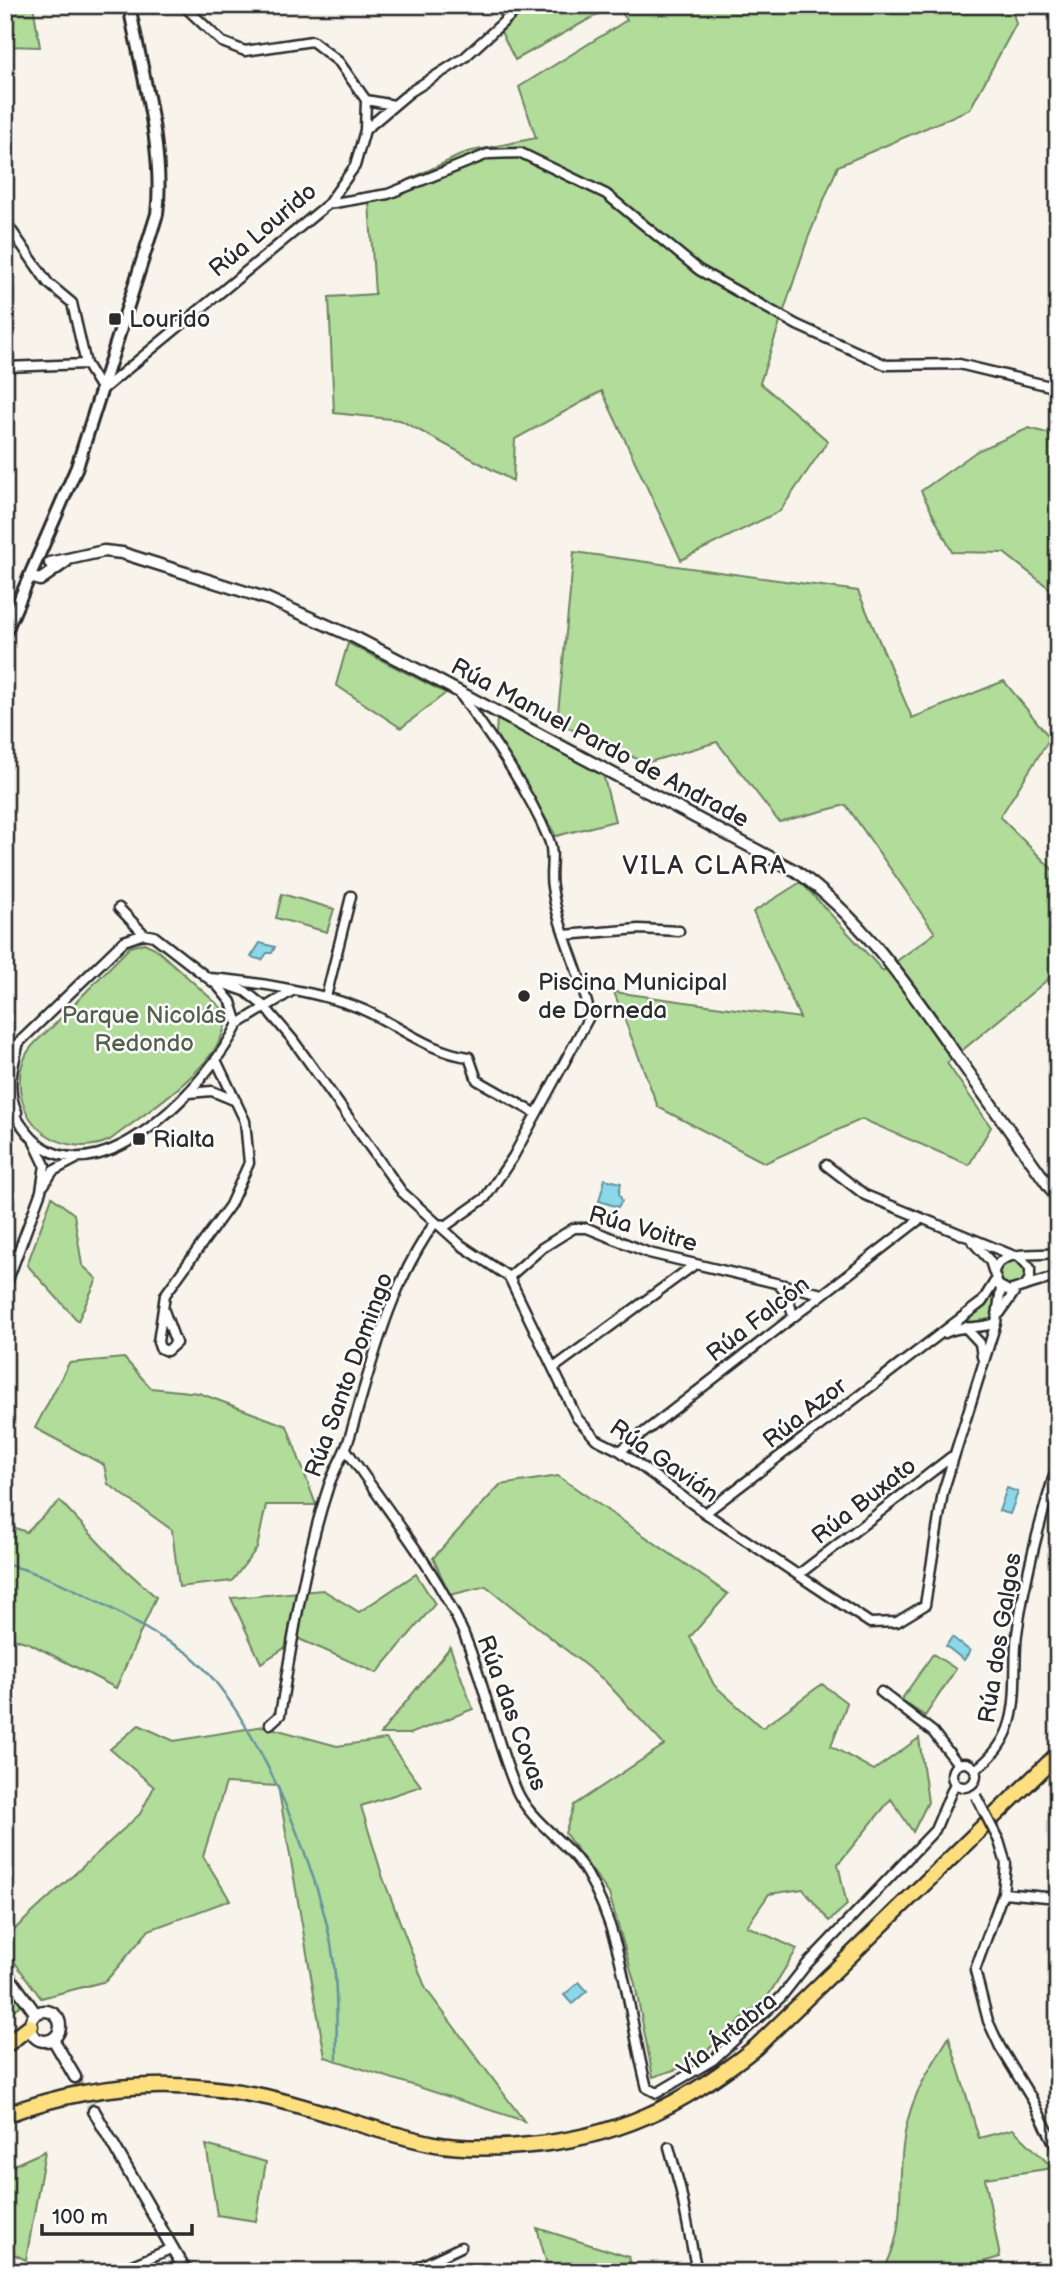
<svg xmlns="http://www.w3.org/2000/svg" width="1063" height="2277" viewBox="0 0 1063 2277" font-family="'Balsamiq Sans',sans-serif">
  <rect width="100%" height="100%" fill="#f9f4eb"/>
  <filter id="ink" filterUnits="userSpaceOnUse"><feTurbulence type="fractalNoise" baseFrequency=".0143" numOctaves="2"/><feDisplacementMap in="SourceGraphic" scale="14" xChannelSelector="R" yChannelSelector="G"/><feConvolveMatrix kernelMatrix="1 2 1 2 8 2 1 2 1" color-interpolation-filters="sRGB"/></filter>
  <g filter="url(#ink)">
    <!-- green -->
    <path fill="#b1dc9a" stroke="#6e8462" stroke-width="2" d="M5,5H33L40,47L5,46Z
      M499,5H615L515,60L501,32Z
      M616,5H1011L1016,24L970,109L838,166L808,238L760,383L828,441L780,511L681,560L602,391L515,439L513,481L400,420L334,413L329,297L375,294L369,202L410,179L467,152L536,138L519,87L627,20Z
      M1029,428L1058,436V595L1004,553L952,552L921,491L977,451Z
      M574,552L858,591L912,718L1004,681L1050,738L1000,817L1058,875V971L947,1063L991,1127L969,1165L862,1119L765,1163L658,1107L614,992L800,1018L753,912L801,882L883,971L935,933L846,805L779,822L717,742L646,763L557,723Z
      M348,643L446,693L401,728L336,685Z
      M497,718L603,774L615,821L556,836L496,734Z
      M282,894L334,909L327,932L276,918Z
      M144,943L155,948L225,1011C235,1058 143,1114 110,1140C88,1150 64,1147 44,1133C21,1116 13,1081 26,1055C31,1044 46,1033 55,1024C80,998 105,972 130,947Z
      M52,1197L74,1214L82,1265L97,1279L78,1321L27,1265Z
      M999 1273a13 13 0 1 1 26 0a13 13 0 1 1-26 0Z
      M993,1295L995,1306L990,1320L975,1325L962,1322L983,1307Z
      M124,1358L151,1388L199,1393L287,1426L316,1505H266L257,1548L232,1581L179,1587L172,1530L108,1484L104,1465L35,1428L69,1363Z
      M558,1476L728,1594L690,1637L714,1685L762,1728L822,1684L847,1703L831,1746L874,1770L919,1738L928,1802L913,1832L891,1799L838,1864L847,1905L829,1921L803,1889L769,1894L747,1926L797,1949L768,1996L692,2064L653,2077L635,1984L609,1894L565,1833L574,1805L664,1745L605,1681L486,1586L450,1595L433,1558L500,1485Z
      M60,1501L116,1561L156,1597L116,1688L29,1643L5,1636V1524L26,1532Z
      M416,1574L435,1604L377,1673L299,1639L261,1663L231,1598L323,1590L359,1612Z
      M450,1647L473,1709L410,1734H380Z
      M933,1654L956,1669L925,1716L901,1700Z
      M139,1725L174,1741L264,1726L337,1746L386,1739L421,1786L361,1806L383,1878L426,1989L524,2121L325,2057L278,1786L226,1783L203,1856L230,1900L149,1930L106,1981L41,1998L5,1949V1938L140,1814L154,1787L110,1749Z
      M5,1982L22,2004L5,2016Z
      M949,2037L979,2138L1013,2129L1053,2168L985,2178L1000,2257L948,2272H882C907,2232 897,2190 903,2146C908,2100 926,2075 949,2037Z
      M206,2145L266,2162L256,2221L217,2215Z
      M45,2151L26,2260L5,2250V2169Z
      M537,2228L629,2257L633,2272H549Z"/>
    <!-- water -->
    <path fill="#8bd8ea" stroke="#65939e" stroke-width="2" d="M260,943L275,947L272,953H267L262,960L251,957Z
      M605,1179L621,1183L619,1193L622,1201L618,1207L599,1201Z
      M1007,1488L1018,1492L1010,1514L999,1511Z
      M952,1637L970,1651L964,1660L946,1646Z
      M579,1982L587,1991L572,2004L564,1995Z"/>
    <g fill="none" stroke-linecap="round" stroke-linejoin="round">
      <!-- stream -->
      <path stroke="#65939e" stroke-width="2.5" d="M5,1564C58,1577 107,1605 153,1633C165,1640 179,1646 190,1655C254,1709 322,1875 333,1957C338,1990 336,2025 337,2058"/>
      <!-- tertiary-tunnel -->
      <path stroke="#d0ccc5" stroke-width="10" stroke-dasharray="10 5" stroke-linecap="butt" d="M75,2077L94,2111"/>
      <defs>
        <path id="minor" d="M183,5L222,42L245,51L312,41L339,62L366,100
          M365,130L366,100L394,105
          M328,204L388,194L488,154L521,153L606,194L699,270L797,325L886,365L959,364L1058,388
          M5,221L48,283L72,303L86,364L102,390L328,204L355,166L365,130L410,92L464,58L522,5
          M5,367L86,364
          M119,908L144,934
          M564,935L639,929L679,931
          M208,978C251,981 327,993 366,1011C401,1027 430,1052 469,1057L477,1080L535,1113
          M217,985L224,984L245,991L265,1007L293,1040L402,1192L461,1245L509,1277L577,1418L596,1439L620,1451L705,1513L870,1623L897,1622L925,1605L943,1492L996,1323L1001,1288
          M326,997L351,896
          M238,1024L292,991
          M5,1056L124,941L144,934L154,936L217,985L231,1002L238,1024C212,1078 110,1192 43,1147C27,1137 17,1117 5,1102
          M189,1093L212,1091L236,1101
          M17,1112C7,1090 12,1069 18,1046
          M826,1165L865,1195L1012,1255
          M44,1185L53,1171L76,1159
          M972,1241L990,1261L998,1285L1009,1291L1058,1276
          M1019,1256L1030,1268V1278L1025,1286
          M994,1271C1002,1247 1036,1258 1058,1252
          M509,1277L542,1248L574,1228H587L649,1253L822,1294
          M780,1286L788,1296L793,1316
          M5,1288L41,1191L45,1165L34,1142
          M1000,1313L1015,1291
          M965,1327L980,1343L982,1357
          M945,1333C961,1324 979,1330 996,1323
          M158,1342L165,1295L230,1205L249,1163L245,1121L217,1062
          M158,1342L160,1348L167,1351L176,1343L163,1308
          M555,1367L694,1265
          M346,1449C381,1502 423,1553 452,1609C482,1665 491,1730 516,1789C531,1824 568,1841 587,1874C625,1939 628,2016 647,2088L657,2093L713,2060L781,1997L807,1964L935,1830L955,1783
          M620,1451L920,1219
          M705,1513L982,1302L995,1281
          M798,1575L951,1457
          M881,1692L933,1732L958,1764
          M270,1724L280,1715C293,1638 304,1560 329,1485C335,1468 345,1453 350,1436C372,1363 389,1287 434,1224L447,1225L485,1198L513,1157L590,1015C581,972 558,931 552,887C549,873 555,854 549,840C527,787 493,740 460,694
          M952 1775a12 12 0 1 1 24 0a12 12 0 1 1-24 0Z
          M975,1770C990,1759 1001,1747 1008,1729C1019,1700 1013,1664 1017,1634C1025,1575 1041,1518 1058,1462
          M999,1841L1006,1864L1003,1893L975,1970L988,2021L1000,2047L1033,2101L1058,2151
          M1003,1893L1058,1898
          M669,2147L680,2187L697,2272
          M115,2272L173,2248
          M408,2272L461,2247"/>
        <path id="tertiary" d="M50,563L104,551L122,553L268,599L356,638L418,670L796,871C860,917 902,978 947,1042C984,1094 1021,1147 1058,1199
          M30,577L40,580L67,561
          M5,1971L36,2014
          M30 2026a15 15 0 1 1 30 0a15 15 0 1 1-30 0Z
          M53,2039L75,2077
          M94,2111L186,2272
          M1004,2272L1035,2269L1058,2272"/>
        <path id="secondary" d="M5,633L77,467L157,214C165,150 141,69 129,5"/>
        <path id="trunk" d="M5,2046L30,2026
          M5,2115C89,2083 178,2078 266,2097C323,2110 378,2133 435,2144C462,2149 493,2148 520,2146C616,2139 682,2106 756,2047L1058,1754"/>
      </defs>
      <!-- minor casing -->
      <use href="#minor" stroke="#2b2b2b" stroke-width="13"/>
      <!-- tertiary casing -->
      <use href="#tertiary" stroke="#2b2b2b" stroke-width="15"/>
      <!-- secondary casing -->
      <use href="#secondary" stroke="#2b2b2b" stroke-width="16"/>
      <!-- trunk casing -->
      <use href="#trunk" stroke="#2b2b2b" stroke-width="19"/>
      <!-- minor -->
      <use href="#minor" stroke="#fff" stroke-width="8"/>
      <!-- tertiary -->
      <use href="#tertiary" stroke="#fff" stroke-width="10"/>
      <!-- secondary -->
      <use href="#secondary" stroke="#fff" stroke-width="10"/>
      <!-- trunk -->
      <use href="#trunk" stroke="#fedf80" stroke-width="14"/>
      <defs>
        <path id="minor-bridge" d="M976,1796L999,1841"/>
      </defs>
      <!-- minor-bridge casing -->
      <use href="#minor-bridge" stroke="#2b2b2b" stroke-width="13" stroke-linecap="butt"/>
      <!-- minor-bridge -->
      <use href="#minor-bridge" stroke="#fff" stroke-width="8"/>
    </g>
  </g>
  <!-- markers -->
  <g fill="#2b2b2b" stroke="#fff" stroke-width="2.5">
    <rect x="108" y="312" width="14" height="14" rx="3.5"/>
    <circle cx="524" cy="996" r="7"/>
    <rect x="132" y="1132" width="14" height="14" rx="3.5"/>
  </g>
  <g text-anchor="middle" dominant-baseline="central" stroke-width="5" stroke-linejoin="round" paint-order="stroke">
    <!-- street labels -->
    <g font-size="24" fill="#2b2b2b" stroke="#fff">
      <text transform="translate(263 230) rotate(-40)">Rúa Lourido</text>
      <text transform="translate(600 743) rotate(28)">Rúa Manuel Pardo de Andrade</text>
      <text transform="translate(643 1229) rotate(16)">Rúa Voitre</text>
      <text transform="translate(758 1319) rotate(-38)">Rúa Falcón</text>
      <text transform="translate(349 1375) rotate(-70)">Rúa Santo Domingo</text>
      <text transform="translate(805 1413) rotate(-38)">Rúa Azor</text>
      <text transform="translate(664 1461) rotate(35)">Rúa Gavián</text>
      <text transform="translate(864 1501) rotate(-38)">Rúa Buxato</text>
      <text transform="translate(1000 1638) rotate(-81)">Rúa dos Galgos</text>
      <text transform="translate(512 1713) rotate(70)">Rúa das Covas</text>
      <text transform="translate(727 2035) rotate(-39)">Vía Ártabra</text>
    </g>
    <!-- poi labels -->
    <g font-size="24" fill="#2b2b2b" stroke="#fff" text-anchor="start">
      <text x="129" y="319">Lourido</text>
      <text x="538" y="982">Piscina Municipal<tspan x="538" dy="28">de Dorneda</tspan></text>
      <text x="153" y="1139">Rialta</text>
    </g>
    <!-- park labels -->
    <g font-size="24" fill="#53604c" stroke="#fff">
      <text x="144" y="1015">Parque Nicolás<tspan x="144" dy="28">Redondo</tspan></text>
    </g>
    <!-- neighbourhood labels -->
    <g font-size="26" letter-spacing="2" fill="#2b2b2b" stroke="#fff">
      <text x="705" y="866">VILA CLARA</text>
    </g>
  </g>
  <!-- margin -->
  <rect width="1063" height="2277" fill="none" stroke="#fff" stroke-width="28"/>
  <rect x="14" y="14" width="1035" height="2249" fill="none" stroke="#2b2b2b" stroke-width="2.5" filter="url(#ink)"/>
  <!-- scale -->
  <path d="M42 2224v10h150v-10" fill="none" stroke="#2b2b2b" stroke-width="3.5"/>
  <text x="52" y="2224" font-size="21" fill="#2b2b2b" stroke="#ffffff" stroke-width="5" paint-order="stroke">100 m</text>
</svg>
